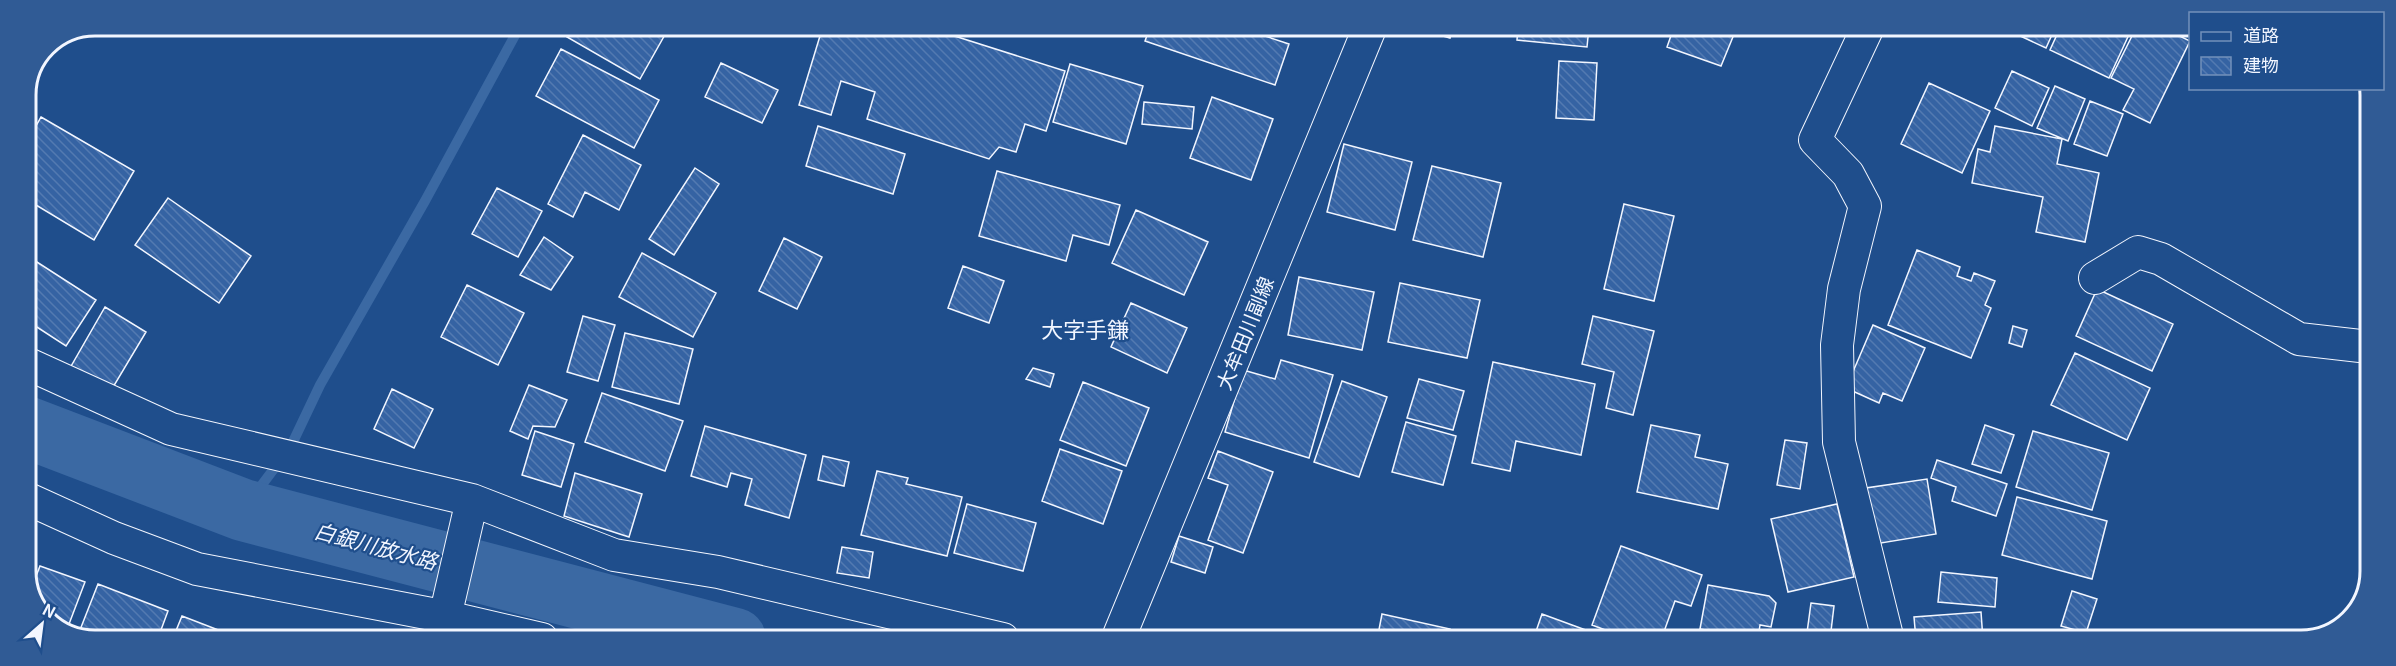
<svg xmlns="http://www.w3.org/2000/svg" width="2396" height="666" viewBox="0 0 2396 666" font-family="Georgia,'Noto Sans JP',serif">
  <defs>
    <pattern id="building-back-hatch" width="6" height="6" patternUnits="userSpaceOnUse" patternTransform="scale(1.5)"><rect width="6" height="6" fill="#3563a3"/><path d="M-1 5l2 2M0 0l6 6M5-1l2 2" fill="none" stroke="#537ab1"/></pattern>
  </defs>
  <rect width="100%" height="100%" fill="#1f4e8c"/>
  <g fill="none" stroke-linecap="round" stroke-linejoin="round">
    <!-- stream -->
    <path stroke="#3b69a3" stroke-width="10" d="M243,510L291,446L320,385L425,201L520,26"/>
    <!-- river -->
    <path stroke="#3b69a3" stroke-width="62" d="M26,427L243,510L735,639"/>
  </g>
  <!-- building -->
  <path fill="url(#building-back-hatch)" stroke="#f2f6ff" stroke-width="1.5" d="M574,26H659L667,31L640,79L567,37Z
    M823,26H871L889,32L890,26H923L1065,71L1046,131L1025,124L1016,152L999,147L989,159L867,119L875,92L841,81L831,115L799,105Z
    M1150,27H1268L1265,36L1289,44L1275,85L1145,41Z
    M1412,27H1453L1450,38Z
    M1454,27H1494L1492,36Z
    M1518,27H1589L1587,47L1517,40Z
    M1674,27H1737L1721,66L1667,47Z
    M2001,27L2055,28L2046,48Z
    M2060,28H2132L2109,78L2050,50Z
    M2136,28H2163L2190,41L2150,123L2123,110L2134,89L2111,78Z
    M561,49L659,100L634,148L536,96Z
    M1559,61L1597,63L1594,120L1556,118Z
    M721,63L778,90L762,123L705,97Z
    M1070,64L1143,86L1126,144L1053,122Z
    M2012,71L2049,88L2032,126L1995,108Z
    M1929,83L1990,111L1962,173L1901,144Z
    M2055,86L2085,99L2068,141L2037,128Z
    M1212,97L1273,119L1251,180L1190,158Z
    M2090,101L2123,114L2107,156L2074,144Z
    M1144,102L1194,107L1192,129L1142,124Z
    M41,117L134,171L94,240L26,199V144Z
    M818,126L905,154L893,194L806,166Z
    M1995,126L2062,139L2057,164L2099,173L2085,242L2036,232L2043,197L1972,183L1978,149L1990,152Z
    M583,135L641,165L619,210L585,192L573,217L548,204Z
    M1344,144L1412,162L1395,230L1327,212Z
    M1432,166L1501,183L1483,257L1413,240Z
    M695,168L719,184L674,255L649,239Z
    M997,171L1120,205L1109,245L1073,235L1066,261L979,236Z
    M497,188L542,211L518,257L472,234Z
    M168,198L251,256L219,303L135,245Z
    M1624,204L1674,216L1654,301L1604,289Z
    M1136,210L1208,242L1184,295L1112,263Z
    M544,237L573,257L551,290L520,275Z
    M784,238L822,257L797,309L759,291Z
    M1917,250L1960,267L1957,276L1971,281L1974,273L1995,281L1985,305L1991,308L1971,358L1888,325Z
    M642,253L716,293L693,337L619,297Z
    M26,255L96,300L66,346L26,320Z
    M963,266L1004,281L989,323L948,308Z
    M1299,277L1374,292L1362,350L1288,335Z
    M1400,283L1480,300L1467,358L1388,342Z
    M467,285L524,313L498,365L441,337Z
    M2097,289L2173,324L2152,371L2076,336Z
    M1131,303L1187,328L1167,373L1111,347Z
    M105,307L146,332L109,394L70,368Z
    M583,316L615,325L598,381L567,372Z
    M1593,316L1654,331L1633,415L1606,408L1614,372L1582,364Z
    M1873,325L1925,348L1902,401L1883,393L1879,403L1846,388Z
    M2013,326L2027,330L2022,347L2009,343Z
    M625,333L693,349L679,404L612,387Z
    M2075,353L2150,388L2127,440L2051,405Z
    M1281,360L1333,375L1309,458L1225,432L1243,370L1275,379Z
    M1493,362L1595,384L1581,455L1516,441L1510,471L1472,463Z
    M1033,368L1054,374L1050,387L1026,379Z
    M1419,379L1464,391L1453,430L1407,418Z
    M1342,381L1387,397L1359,477L1314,462Z
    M1083,382L1149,408L1126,466L1060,440Z
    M529,385L567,400L555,427L533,426L528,439L510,431Z
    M392,389L433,409L414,448L374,429Z
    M602,393L683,421L665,471L585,442Z
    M1406,422L1456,436L1443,485L1392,472Z
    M1651,425L1700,435L1695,457L1728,464L1718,509L1637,492Z
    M1985,425L2014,435L2001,473L1972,464Z
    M705,426L806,455L789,518L745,505L752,479L731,473L727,487L691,476Z
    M535,431L574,444L561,487L522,475Z
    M2033,431L2109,453L2092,510L2016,487Z
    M1785,440L1807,443L1800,489L1777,485Z
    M1060,449L1122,471L1103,524L1042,501Z
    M1218,451L1273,472L1243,553L1208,540L1228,485L1208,478Z
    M823,456L849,462L844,486L818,480Z
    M1937,460L2007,484L1996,516L1952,501L1956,487L1931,478Z
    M877,471L908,478L906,484L962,497L947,556L861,535Z
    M575,473L642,494L629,537L564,516Z
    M1927,479L1936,534L1875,544L1866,488Z
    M2017,497L2107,521L2092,579L2002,555Z
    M967,504L1036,523L1023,571L954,553Z
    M1837,504L1854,577L1788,592L1771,519Z
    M1179,536L1213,547L1205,573L1171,562Z
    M1621,546L1702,575L1691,606L1675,601L1661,640H1632L1592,625Z
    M842,547L873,552L869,578L837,573Z
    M40,566L85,582L69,624L41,613L31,589Z
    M1941,572L1997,578L1995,607L1938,602Z
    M98,584L168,611L158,638H87L78,635Z
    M1708,585L1769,596L1776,603L1771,627L1760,625L1758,639L1700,629Z
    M2072,591L2097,599L2086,633L2061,626Z
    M1811,603L1834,606L1831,631L1866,636L1865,640H1806Z
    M1981,612L1983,640H1916L1914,617Z
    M1382,614L1450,629L1447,640H1377Z
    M1542,614L1613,640H1533Z
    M182,616L239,638H173Z"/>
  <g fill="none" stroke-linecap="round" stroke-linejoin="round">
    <defs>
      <path id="minor" d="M1868,27L1815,140L1848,174L1865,206L1844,289L1837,345L1839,442L1888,640
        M2095,278L2138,252L2161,259L2299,339L2369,347
        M26,363L171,429L472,500L614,555L718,572L1003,639
        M26,498L114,538L197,569L447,617L542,639
        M446,637L448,604L472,500"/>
      <path id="primary" d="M1118,639L1370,27"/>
    </defs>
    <!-- minor casing -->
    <use href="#minor" stroke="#f2f6ff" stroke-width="34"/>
    <!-- primary casing -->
    <use href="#primary" stroke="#f2f6ff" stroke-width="35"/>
    <!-- minor -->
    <use href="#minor" stroke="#1f4e8c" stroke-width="32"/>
    <!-- primary -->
    <use href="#primary" stroke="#1f4e8c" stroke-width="33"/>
  </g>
  <g text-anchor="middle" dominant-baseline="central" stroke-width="4.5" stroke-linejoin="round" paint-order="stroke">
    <!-- street labels -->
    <g font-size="20" fill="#f2f6ff" stroke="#1f4e8c">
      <text transform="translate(1244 333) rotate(-68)">大牟田川副線</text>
    </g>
    <!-- water labels -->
    <g font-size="21" font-style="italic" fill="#f2f6ff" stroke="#1f4e8c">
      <text transform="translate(376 545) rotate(15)">白銀川放水路</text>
    </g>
    <!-- quarter labels -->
    <g font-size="22" fill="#f2f6ff" stroke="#1f4e8c">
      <text x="1085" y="328">大字手鎌</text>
    </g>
  </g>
  <!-- crop -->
  <path d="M0 0H2396V666H0ZM95 36H2301A59 59 0 0 1 2360 95V571A59 59 0 0 1 2301 630H95A59 59 0 0 1 36 571V95A59 59 0 0 1 95 36Z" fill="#305b95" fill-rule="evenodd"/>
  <path fill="none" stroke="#f2f6ff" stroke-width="3" d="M95 36H2301A59 59 0 0 1 2360 95V571A59 59 0 0 1 2301 630H95A59 59 0 0 1 36 571V95A59 59 0 0 1 95 36Z"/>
  <!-- legend -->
  <rect x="2189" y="12" width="195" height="78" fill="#1f4e8c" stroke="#7391ba" stroke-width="1.5"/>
  <rect x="2201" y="32" width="30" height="9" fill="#1f4e8c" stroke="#7391ba" stroke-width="1.5"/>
  <text x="2243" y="42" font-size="18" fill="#f2f6ff">道路</text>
  <rect x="2201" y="57" width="30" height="18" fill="url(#building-back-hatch)" stroke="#7391ba" stroke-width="1.5"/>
  <text x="2243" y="72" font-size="18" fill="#f2f6ff">建物</text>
  <!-- north arrow -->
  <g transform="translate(42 624) rotate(28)" stroke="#1f4e8c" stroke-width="4.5" paint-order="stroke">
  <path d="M0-4.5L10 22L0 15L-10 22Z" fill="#f2f6ff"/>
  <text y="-9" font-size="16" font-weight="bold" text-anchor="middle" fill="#f2f6ff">N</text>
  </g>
</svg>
